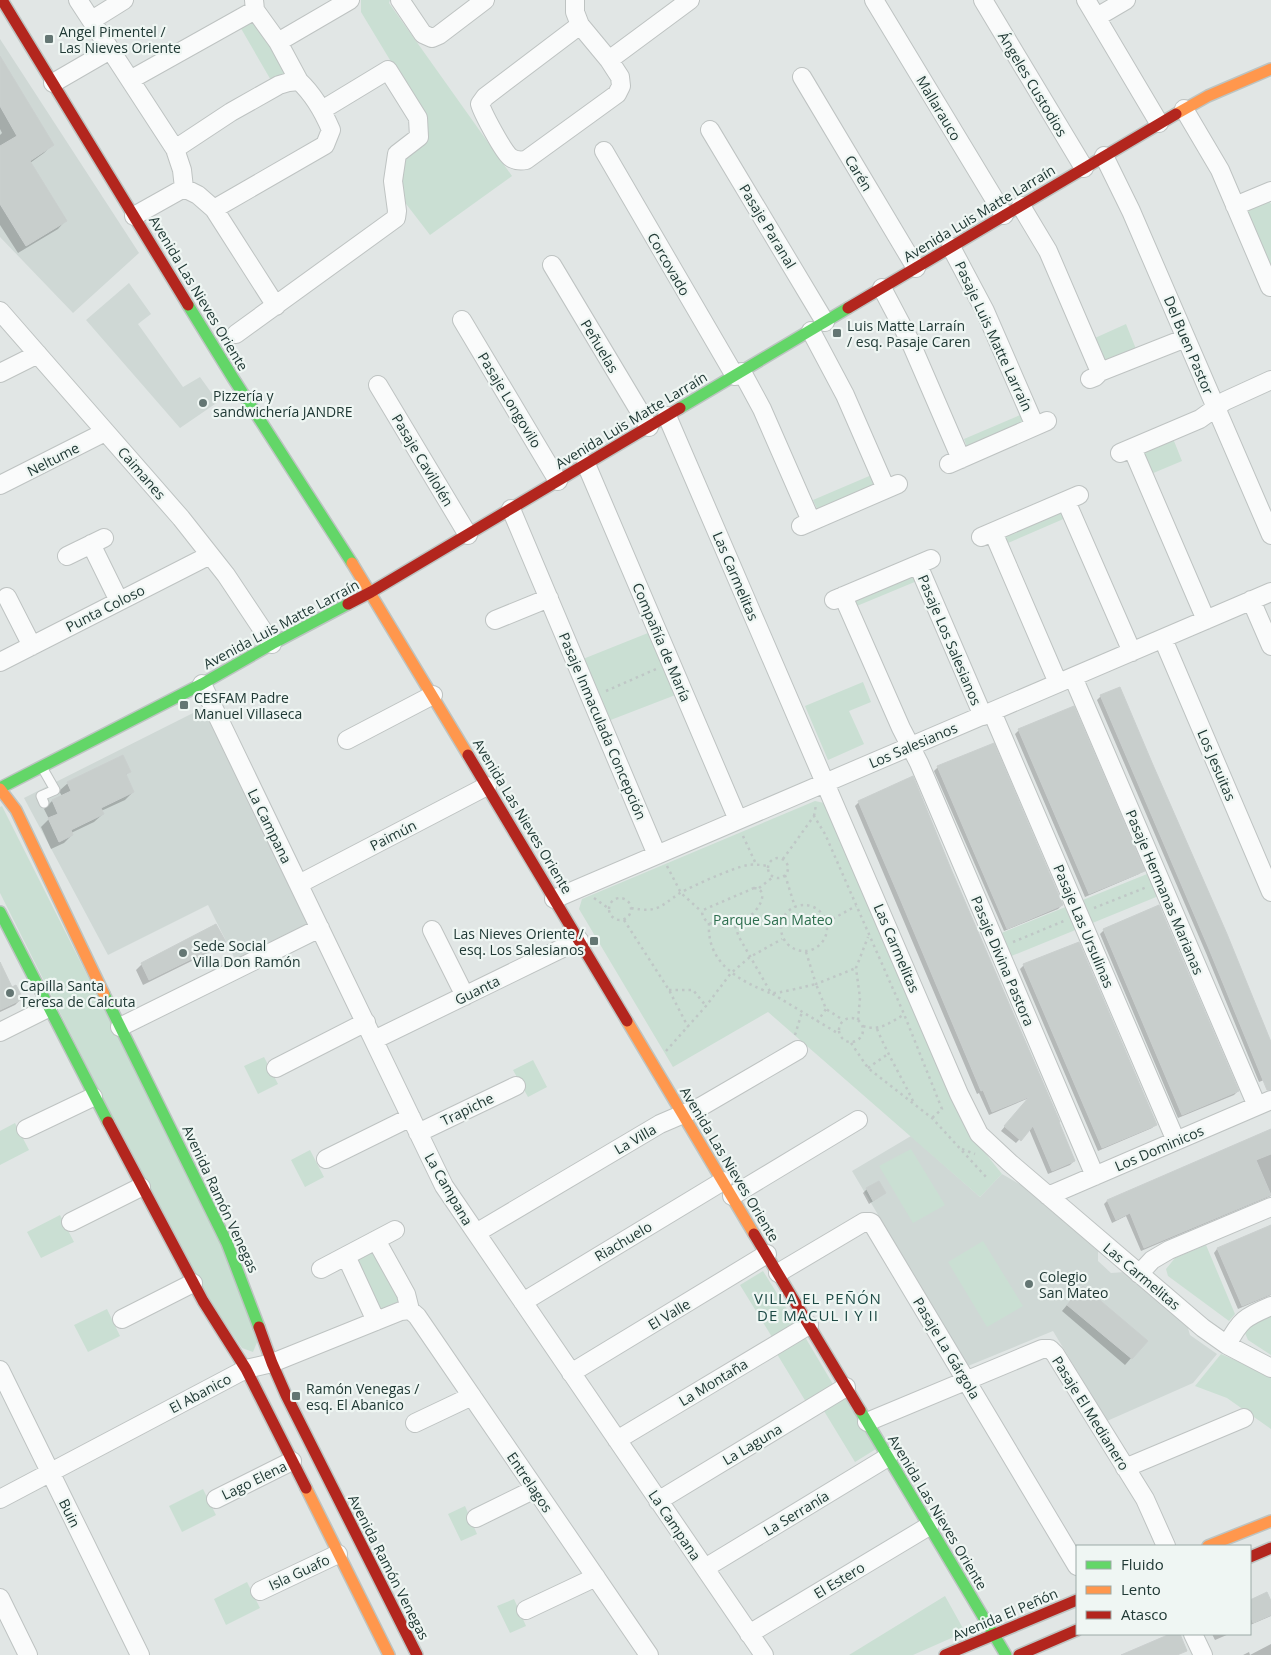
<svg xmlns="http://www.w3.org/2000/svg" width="1271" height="1655" viewBox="0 0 1271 1655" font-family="'Open Sans',sans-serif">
  <rect width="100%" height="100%" fill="#e1e6e5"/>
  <!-- built -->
  <path fill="#cfd8d5" d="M0,39L139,253L73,313L0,237Z
    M129,283L151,314L138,324L183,387L200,377L218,402L180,428L86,320Z
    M205,707L309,923L235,959L208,905L108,955L24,798Z
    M911,1136L980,1197L1002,1174L1021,1185L1098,1251V1261L1111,1273L1125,1272L1187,1325L1190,1335L1217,1354L1193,1383L1107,1421L1053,1331L968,1366L852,1171Z"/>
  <!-- green -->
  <path fill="#cadfd3" d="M361,0H390L389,3L512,176L430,235L400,196L401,158L425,138L428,124L423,110L390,60L361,12Z
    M254,17L292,70L272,82L239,25Z
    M1269,200L1271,204V270L1245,210Z
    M1126,324L1136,349L1105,362L1095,338Z
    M1025,413L1029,423L968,450L964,439Z
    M1172,436L1182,461L1151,474L1141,450Z
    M874,474L879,485L818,511L813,500Z
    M1064,506L1068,517L1008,543L1003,532Z
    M913,571L917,581L852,608L848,598Z
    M653,631L678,694L608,721L583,659Z
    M863,682L871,702L849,711L864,744L828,760L805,706Z
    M815,801L824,803L970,1134L1002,1174L980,1197L768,1012L673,1067L579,909L582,899Z
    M2,806L227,1253L258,1340L253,1352L242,1348L191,1274L0,893V807Z
    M1152,872L1161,895L1009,957L999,934Z
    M264,1057L278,1084L258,1094L244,1066Z
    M533,1060L547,1087L528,1097L513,1070Z
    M15,1123L29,1150L0,1165V1131Z
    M911,1149L945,1205L913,1223L879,1166Z
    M310,1150L324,1177L305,1187L291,1160Z
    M60,1215L74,1242L41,1258L27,1232Z
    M983,1241L1023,1306L987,1327L948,1262Z
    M1206,1245L1235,1314L1229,1321L1168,1276L1166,1269L1175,1258Z
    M374,1250L400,1301L377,1311L352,1259Z
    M763,1271L795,1322L772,1337L740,1285Z
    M107,1309L120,1336L88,1352L74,1325Z
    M1271,1315V1355L1248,1340L1245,1333L1254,1322Z
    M805,1337L834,1386L806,1402L777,1354Z
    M1221,1354L1271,1376V1429L1227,1398L1195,1386Z
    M845,1398L876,1449L855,1462L824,1411Z
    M203,1489L216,1515L182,1532L169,1506Z
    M465,1506L477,1534L461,1541L448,1514Z
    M247,1582L260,1608L226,1625L214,1599Z
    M945,1596L965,1632L913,1655H849Z
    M514,1599L526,1626L510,1633L497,1606Z"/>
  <!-- shadow -->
  <path fill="#0003" d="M0,59L52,145L44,153L30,163L66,220L58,229L18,253L0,225V135L2,133L0,129Z
    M1101,696L1271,1045V1077L1259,1082L1206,953L1097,700Z
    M1019,730L1143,870L1139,874L1085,897L1015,734Z
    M938,767L1062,905L1058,909L1004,931L934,771Z
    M129,772L125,776L133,792L125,800L101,811L103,814L94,822L71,833L72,835L64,843L51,849L41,827L49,819L44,809L52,801L62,796L59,791L68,783Z
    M859,802L1058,1122L1074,1161L1070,1165L1048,1174L1029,1129L1016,1143L1001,1131L1029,1098L989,1115L979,1093L977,1094L855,806Z
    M1104,930L1238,1091L1234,1095L1178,1118L1100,934Z
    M224,942L218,948L143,985L136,970L142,964Z
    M1024,965L1156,1124L1152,1128L1098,1151L1020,969Z
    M0,968L12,988L21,999L15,1005L0,1012Z
    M1271,1131V1196L1141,1251L1126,1216L1112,1223L1104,1204L1107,1201Z
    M867,1189L885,1193L869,1204L863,1193Z
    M1271,1226V1295L1238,1309L1214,1253L1217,1249Z
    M1077,1293L1146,1341L1125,1365L1062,1311Z
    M1267,1594L1271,1605V1616L1250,1625V1601Z
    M1212,1634H1229L1215,1640Z
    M1271,1644V1655H1243L1249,1652L1250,1655Z"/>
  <!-- building -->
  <path fill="#c8cecc" stroke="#cacfce" d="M0,56L54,145L30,161L67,221L26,246L0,204V146L17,136L0,106Z
    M1120,687L1153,765L1227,934L1271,1042V1090H1267L1209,949L1100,695Z
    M1074,706L1145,871L1089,894L1018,729Z
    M994,743L1063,905L1007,929L937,766Z
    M123,755L131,772L126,774L134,792L101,808L104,814L71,830L73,835L59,842L48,818L58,814L52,800L71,791L67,782Z
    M913,776L951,869L1060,1122H1059L1075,1161L1052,1171L1033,1126L1021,1141L1004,1126L1029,1097L992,1112L983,1090L981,1091L901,901L858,801Z
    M1159,905L1239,1091L1182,1115L1103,929Z
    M216,924L226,942L149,980L141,963Z
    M1079,942L1157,1125L1102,1148L1023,964Z
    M0,962L12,987L16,985L23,999L0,1010Z
    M1271,1129V1154L1256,1160L1271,1195L1144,1248L1130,1213L1116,1220L1107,1200Z
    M879,1181L886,1193L873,1201L866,1188Z
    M1271,1225V1294L1242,1306L1217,1248Z
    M1083,1286L1148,1341L1132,1359L1067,1305Z
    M1267,1592L1271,1601V1615L1253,1623L1250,1615V1600Z
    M1170,1634H1180L1187,1651L1177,1655H1121Z"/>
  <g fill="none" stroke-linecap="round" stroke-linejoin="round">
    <defs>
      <path id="lane" d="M43,769L55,790L41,796L44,803"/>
      <path id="street" d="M78,0L175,149L182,170L184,188
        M254,0L255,10L278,42L299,81
        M400,0L423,34L432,38L439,35L485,0
        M575,0V12L580,25L609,60L620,77L621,86L617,94L526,160C520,161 515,161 510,157C503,151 483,114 480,104L485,97L580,25
        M874,0L1004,215
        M983,0L1084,168
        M1086,0L1159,123
        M1097,17L1126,0
        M92,20L124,0
        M278,42L350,0
        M609,60L690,0
        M802,77L916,268
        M130,80L255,10
        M53,83L110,50
        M1184,109L1220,170L1270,287
        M710,130L825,322
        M175,149L231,112L279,85L289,82L299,81C314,95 323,111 331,130L325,145L214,209
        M604,151L735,376
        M1104,156L1131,211L1271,535
        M184,188L198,195L214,209L276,306
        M1021,206L1048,251L1100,372
        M1235,206L1271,191
        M134,216L184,188
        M951,247L985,311L1035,426
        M552,265L649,427
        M882,288L910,341L961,459
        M0,311L181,518L226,575L272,644
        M462,320L558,481
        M811,331L845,395L886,489
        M236,334L396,218L397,211L393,181L397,154L419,137L418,118L388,70L322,110
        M742,372L762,409L811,521
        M0,373L38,354
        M1090,379L1095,377L1100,372L1186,338
        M378,385L468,535
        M667,416L959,1094L979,1134L1010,1163L1203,1328L1227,1345L1271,1368
        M1132,448L1206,620
        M1120,453L1200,419L1225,401L1271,380
        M586,464L738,820
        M949,464L1047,421
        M0,485L105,432
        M1066,501L1132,652
        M511,509L657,855
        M801,526L898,484
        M993,532L1058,683
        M981,537L1079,495
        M91,544L119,601
        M67,556L104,538
        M918,565L983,716
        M843,596L901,728L919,763L1095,1176
        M7,597L32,646
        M834,600L931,559
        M1251,600L1271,646
        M495,620L549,598
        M1163,639L1271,892
        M0,662L210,555
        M1073,677L1257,1106
        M202,684L444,1186L764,1655
        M992,712L1176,1141
        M347,740L433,695
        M299,884L487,786
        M554,899L1271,592
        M432,930L465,996
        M120,1027L320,928
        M0,1032L48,1008
        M374,1040L579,940
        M276,1068L366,1022
        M26,1129L93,1097
        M418,1133L516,1086
        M326,1159L411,1117
        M732,1196L858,1120
        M1048,1196L1271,1100
        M71,1222L141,1187
        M476,1233L660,1124L702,1106L798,1050
        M376,1240L406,1294L410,1310
        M346,1256L376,1321
        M321,1269L395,1230
        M778,1273L864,1222H870L872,1223L1077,1566
        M1139,1274L1152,1260L1169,1250L1271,1207
        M523,1302L723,1181
        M410,1310L417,1316L649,1655
        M122,1319L193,1283
        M1227,1345C1240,1320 1245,1317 1271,1306
        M0,1370L140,1655
        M571,1373L767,1254
        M867,1422L1042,1349H1050L1055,1354L1145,1499L1166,1546
        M415,1423L472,1396
        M617,1440L809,1325
        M1125,1468L1244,1418
        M0,1499L246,1369L272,1363L401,1311L410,1310
        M216,1499L292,1461
        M658,1501L846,1387
        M476,1518L535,1489
        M705,1568L888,1457
        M260,1591L338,1554
        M0,1598L28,1655
        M526,1610L596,1577
        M749,1634L929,1526
        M1193,1634L1203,1655"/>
      <path id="fast" d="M188,305L233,378L352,563
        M680,408L848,308
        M0,788L202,684L272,644L348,604
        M0,912L108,1122
        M104,994L227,1243L259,1327
        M860,1410L1006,1655"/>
      <path id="slow" d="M1176,114L1208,96L1271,69
        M352,563L468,755
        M0,789L16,810L104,994
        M627,1021L754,1234
        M306,1488L389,1655
        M1208,1546L1271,1521"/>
      <path id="jam" d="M2,0L188,305
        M848,308L1176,114
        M348,604L371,592L680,408
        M468,755L627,1021
        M108,1122L203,1301L246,1369L306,1488
        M754,1234L860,1410
        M259,1327L272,1363L286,1395L417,1655
        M1250,1557L1271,1548
        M945,1655L1077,1600
        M1019,1655L1077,1630"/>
    </defs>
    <!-- lane casing -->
    <use href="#lane" stroke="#bec3c2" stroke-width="11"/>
    <!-- street casing -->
    <use href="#street" stroke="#bec3c2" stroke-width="20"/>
    <!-- fast casing -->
    <use href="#fast" stroke="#bdc4c2" stroke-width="14"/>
    <!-- slow casing -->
    <use href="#slow" stroke="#bdc4c2" stroke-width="14"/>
    <!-- jam casing -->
    <use href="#jam" stroke="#bdc4c2" stroke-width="14"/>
    <!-- path -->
    <path stroke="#bfc7c6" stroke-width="2.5" stroke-dasharray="2.5 4" stroke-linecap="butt" d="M606,691L656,669
      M814,816L816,805
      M743,836L756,864
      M768 868a10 10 0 1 1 20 0a10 10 0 1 1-20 0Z
      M783,859L814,816L825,834L904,1014L942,1109L932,1118
      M667,866L681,893L702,912
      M785,875L795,907
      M754,888C777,890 748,934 715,925C708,923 703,920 702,912L703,910Z
      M759,888L773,877
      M609 909a11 11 0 1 1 22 0a11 11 0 1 1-22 0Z
      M594,898L608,908
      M781 928a23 23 0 1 1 46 0a23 23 0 1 1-46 0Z
      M631,908C658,913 659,907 680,893C692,886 735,867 748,865C755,864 761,865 768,866
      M1094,908L1147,887
      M624,920L669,990L688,1027
      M827,922L856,906
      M709,923C707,956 728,974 756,987C760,988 766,992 770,993C778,994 807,986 816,984L826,1009L843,1020
      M735,926L739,937L771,993L839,1034
      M1013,942L1064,921
      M806,952L816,984L856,968
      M669,990H693L706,1006
      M839 1030a12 12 0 1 1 24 0a12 12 0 1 1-24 0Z
      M858,1020L860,998L856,968L868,937
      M817,1022L826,1009
      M863,1026C879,1032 891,1022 905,1014
      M877,1029C888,1055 902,1078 914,1103
      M795,1035L802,1012
      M851,1043L868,1068L932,1118L987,1178
      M666,1051L706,1006L731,973L750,957L782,939
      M868,1068L888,1054
      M962,1149L975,1154"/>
    <!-- lane -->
    <use href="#lane" stroke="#fafbfb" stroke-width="9"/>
    <!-- street -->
    <use href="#street" stroke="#fafbfb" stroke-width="18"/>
    <!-- fast -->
    <use href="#fast" stroke="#63d668" stroke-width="11"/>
    <!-- slow -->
    <use href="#slow" stroke="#ff974d" stroke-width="11"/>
    <!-- jam -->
    <use href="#jam" stroke="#b3261e" stroke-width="11"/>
  </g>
  <!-- markers -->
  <g fill="#647673" stroke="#eff6f3" stroke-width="2">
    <rect x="44" y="34" width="10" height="10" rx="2.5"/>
    <rect x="832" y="328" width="10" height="10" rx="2.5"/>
    <circle cx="203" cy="403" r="5"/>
    <rect x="179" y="700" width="10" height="10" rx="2.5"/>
    <rect x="589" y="936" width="10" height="10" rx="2.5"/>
    <circle cx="183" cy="953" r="5"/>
    <circle cx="10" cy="993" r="5"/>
    <circle cx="1029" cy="1284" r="5"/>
    <rect x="291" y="1391" width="10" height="10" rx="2.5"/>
  </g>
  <g text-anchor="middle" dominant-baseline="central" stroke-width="4.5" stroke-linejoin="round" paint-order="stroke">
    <!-- poi labels -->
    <g font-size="14" fill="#203935" stroke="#eff6f3" text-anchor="start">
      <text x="59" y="31">Angel Pimentel /<tspan x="59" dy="16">Las Nieves Oriente</tspan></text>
      <text x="847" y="325">Luis Matte Larraín<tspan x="847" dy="16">/ esq. Pasaje Caren</tspan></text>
      <text x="213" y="395">Pizzería y<tspan x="213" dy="16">sandwichería JANDRE</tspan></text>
      <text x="194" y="697">CESFAM Padre<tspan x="194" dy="16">Manuel Villaseca</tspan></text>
      <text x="584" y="933" text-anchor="end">Las Nieves Oriente /<tspan x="584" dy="16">esq. Los Salesianos</tspan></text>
      <text x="193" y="945">Sede Social<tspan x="193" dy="16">Villa Don Ramón</tspan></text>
      <text x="20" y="985">Capilla Santa<tspan x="20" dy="16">Teresa de Calcuta</tspan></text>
      <text x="1039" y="1276">Colegio<tspan x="1039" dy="16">San Mateo</tspan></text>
      <text x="306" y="1388">Ramón Venegas /<tspan x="306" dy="16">esq. El Abanico</tspan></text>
    </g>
    <!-- street labels -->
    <g font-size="14" fill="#203935" stroke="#eff6f3">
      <text transform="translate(1033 84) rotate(59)">Ángeles Custodios</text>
      <text transform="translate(939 108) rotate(59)">Mallarauco</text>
      <text transform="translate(859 173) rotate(59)">Carén</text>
      <text transform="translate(979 213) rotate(-31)">Avenida Luis Matte Larraín</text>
      <text transform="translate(768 226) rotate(59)">Pasaje Paranal</text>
      <text transform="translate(669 264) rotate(60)">Corcovado</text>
      <text transform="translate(199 293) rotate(59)">Avenida Las Nieves Oriente</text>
      <text transform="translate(994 336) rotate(65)">Pasaje Luis Matte Larraín</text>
      <text transform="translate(1189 345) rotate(67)">Del Buen Pastor</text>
      <text transform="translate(600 346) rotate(59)">Peñuelas</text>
      <text transform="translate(510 400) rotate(59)">Pasaje Longovilo</text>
      <text transform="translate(631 420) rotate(-31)">Avenida Luis Matte Larraín</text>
      <text transform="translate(53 459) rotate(-27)">Neltume</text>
      <text transform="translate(423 460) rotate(59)">Pasaje Cavilolén</text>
      <text transform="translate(142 473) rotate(49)">Caimanes</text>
      <text transform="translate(736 576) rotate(67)">Las Carmelitas</text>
      <text transform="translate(105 608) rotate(-27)">Punta Coloso</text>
      <text transform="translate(281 624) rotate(-28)">Avenida Luis Matte Larraín</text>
      <text transform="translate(950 640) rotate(67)">Pasaje Los Salesianos</text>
      <text transform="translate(662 642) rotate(67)">Compañía de María</text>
      <text transform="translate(603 726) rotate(67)">Pasaje Inmaculada Concepción</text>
      <text transform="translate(913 745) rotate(-23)">Los Salesianos</text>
      <text transform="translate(1217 765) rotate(67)">Los Jesuitas</text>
      <text transform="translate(523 816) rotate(59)">Avenida Las Nieves Oriente</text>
      <text transform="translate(270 826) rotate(64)">La Campana</text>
      <text transform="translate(393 835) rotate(-27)">Paimún</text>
      <text transform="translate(1165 892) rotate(67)">Pasaje Hermanas Marianas</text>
      <text transform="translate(1084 926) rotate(67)">Pasaje Las Ursulinas</text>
      <text transform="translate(897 948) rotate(67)">Las Carmelitas</text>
      <text transform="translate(1003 961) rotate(67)">Pasaje Divina Pastora</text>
      <text transform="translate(477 990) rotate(-26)">Guanta</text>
      <text transform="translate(467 1109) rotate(-26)">Trapiche</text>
      <text transform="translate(635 1139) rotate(-30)">La Villa</text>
      <text transform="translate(1159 1148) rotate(-23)">Los Dominicos</text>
      <text transform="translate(730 1164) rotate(59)">Avenida Las Nieves Oriente</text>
      <text transform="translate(449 1189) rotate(60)">La Campana</text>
      <text transform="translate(221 1199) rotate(65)">Avenida Ramón Venegas</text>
      <text transform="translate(623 1241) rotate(-31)">Riachuelo</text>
      <text transform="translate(1142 1276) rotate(40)">Las Carmelitas</text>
      <text transform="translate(669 1314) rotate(-31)">El Valle</text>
      <text transform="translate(947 1348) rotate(59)">Pasaje La Gárgola</text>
      <text transform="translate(713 1382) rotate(-31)">La Montaña</text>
      <text transform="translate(200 1393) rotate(-28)">El Abanico</text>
      <text transform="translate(1091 1413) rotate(58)">Pasaje El Medianero</text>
      <text transform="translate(752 1444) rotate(-31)">La Laguna</text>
      <text transform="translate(254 1480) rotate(-26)">Lago Elena</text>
      <text transform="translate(530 1482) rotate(56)">Entrelagos</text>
      <text transform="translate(938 1512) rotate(59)">Avenida Las Nieves Oriente</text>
      <text transform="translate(70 1513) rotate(64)">Buin</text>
      <text transform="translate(796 1513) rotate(-31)">La Serranía</text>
      <text transform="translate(675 1525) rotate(56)">La Campana</text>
      <text transform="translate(389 1567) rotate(63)">Avenida Ramón Venegas</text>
      <text transform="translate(299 1572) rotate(-25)">Isla Guafo</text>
      <text transform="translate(839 1580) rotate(-31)">El Estero</text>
      <text transform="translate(1005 1614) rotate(-23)">Avenida El Peñón</text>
    </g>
    <!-- park labels -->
    <g font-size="14" fill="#2c6e4e" stroke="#eff6f3">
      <text x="773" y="919">Parque San Mateo</text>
    </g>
    <!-- neighbourhood labels -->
    <g font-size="15" letter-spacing="1" fill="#1d4a45" stroke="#eff6f3">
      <text x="818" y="1298">VILLA EL PEÑÓN<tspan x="818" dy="17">DE MACUL I Y II</tspan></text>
    </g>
  </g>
  <!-- legend -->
  <rect x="1076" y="1545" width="175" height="90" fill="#eff6f3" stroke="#9caaa7"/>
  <rect x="1086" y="1561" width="25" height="8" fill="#63d668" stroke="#9caaa7"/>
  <text x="1121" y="1570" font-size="15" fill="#203935">Fluido</text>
  <rect x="1086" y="1586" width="25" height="8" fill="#ff974d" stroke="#9caaa7"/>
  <text x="1121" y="1595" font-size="15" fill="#203935">Lento</text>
  <rect x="1086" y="1611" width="25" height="8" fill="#b3261e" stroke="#9caaa7"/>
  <text x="1121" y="1620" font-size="15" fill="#203935">Atasco</text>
</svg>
